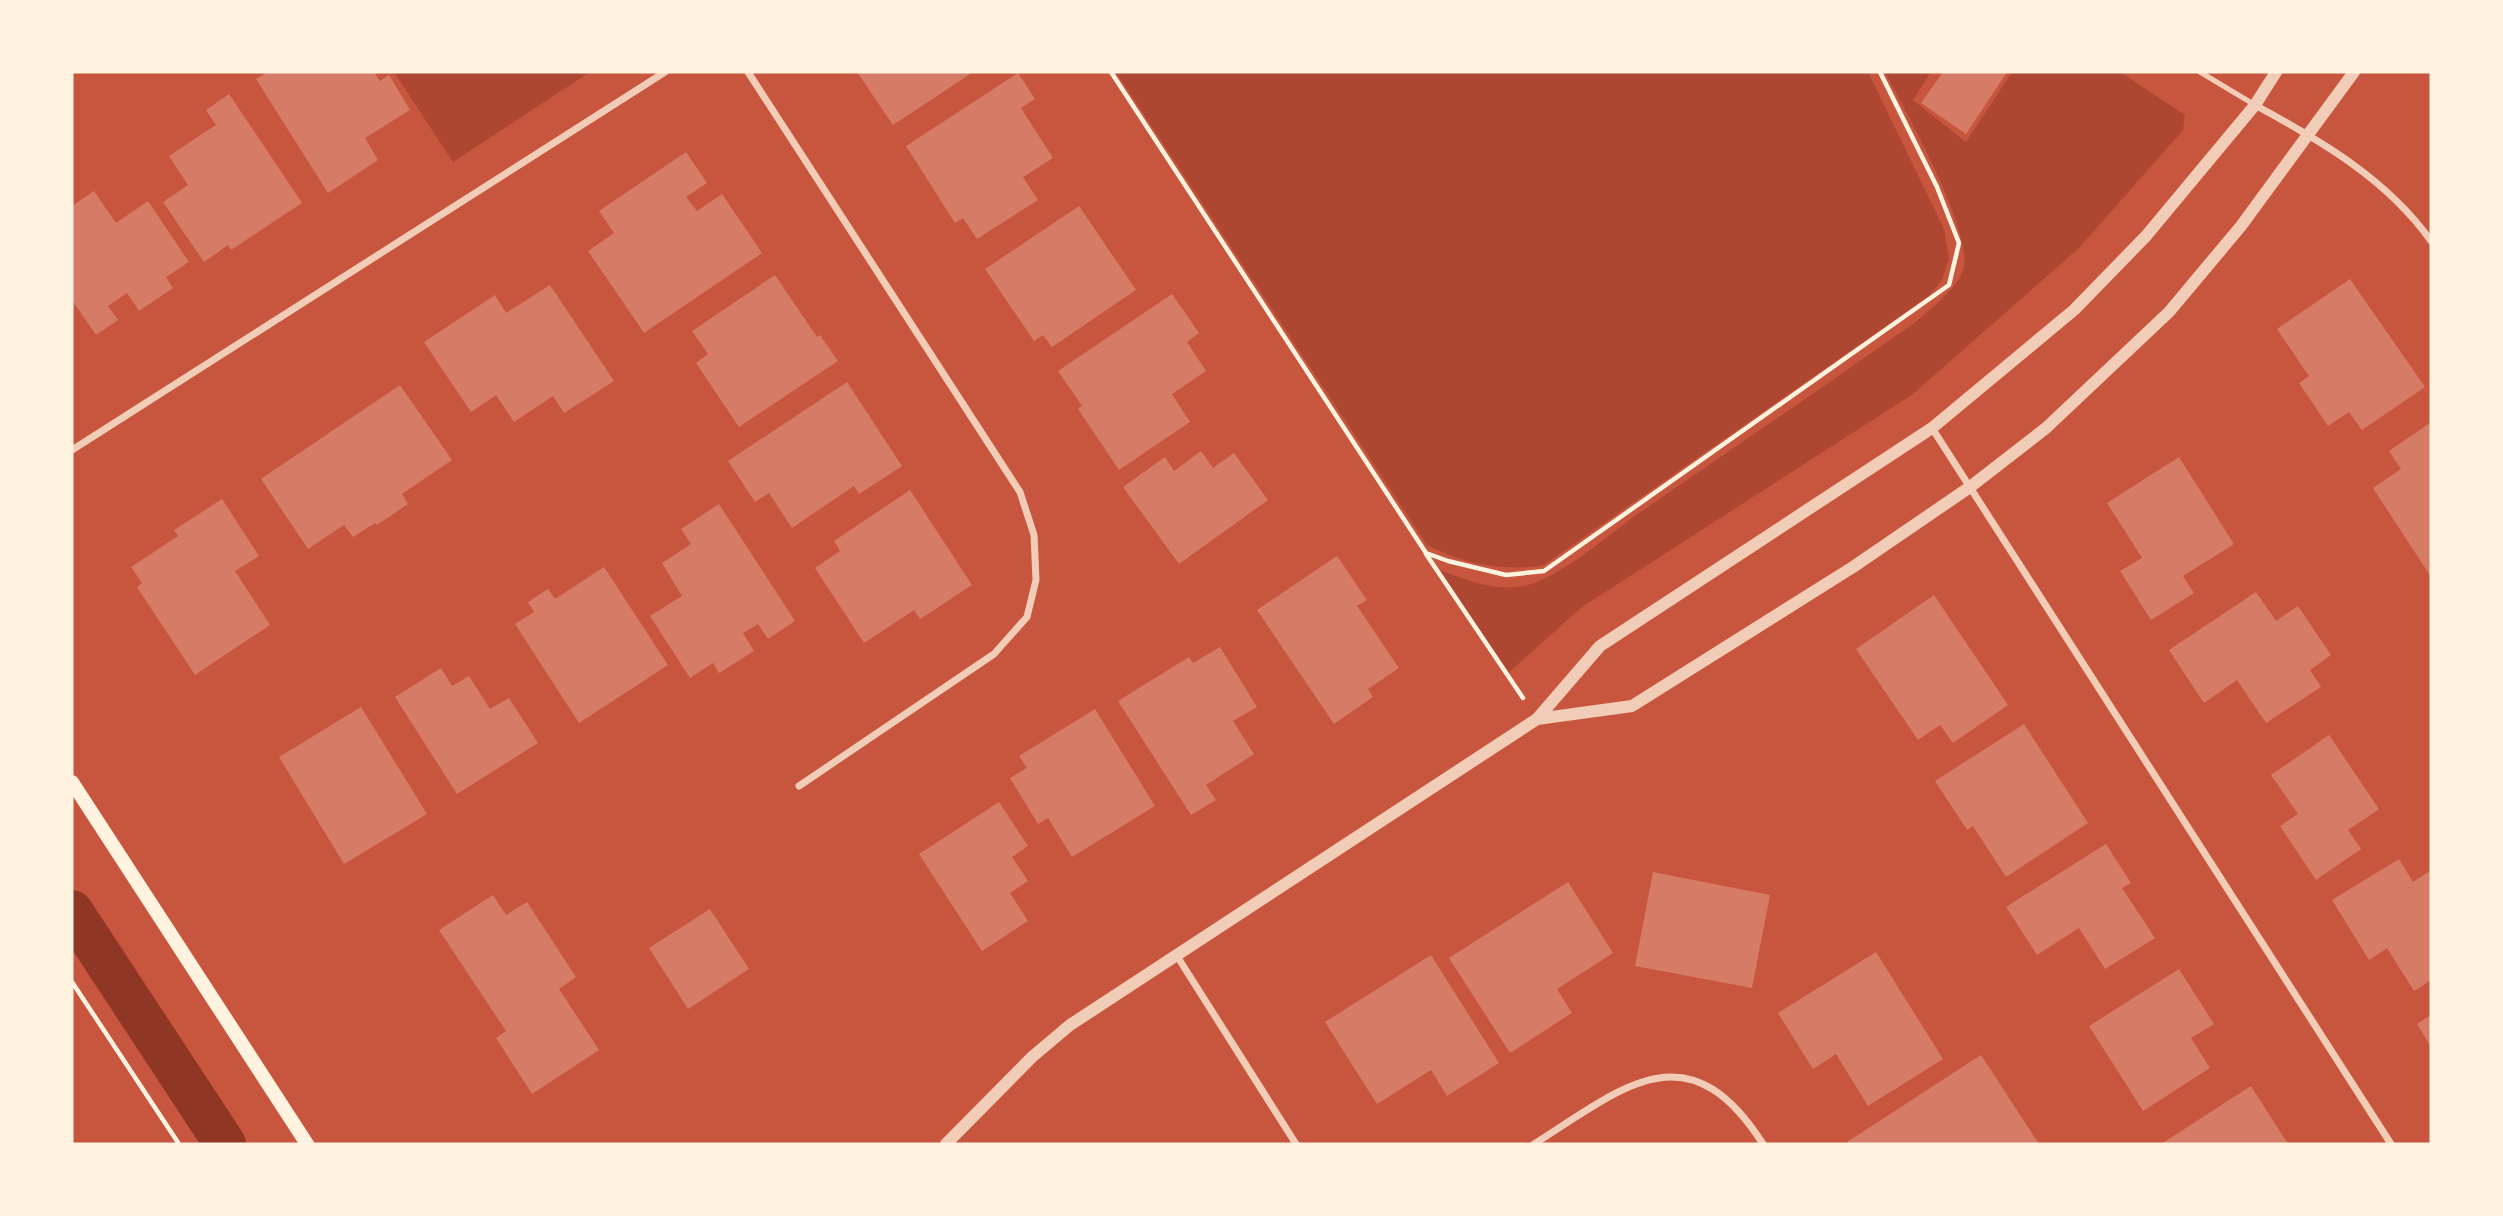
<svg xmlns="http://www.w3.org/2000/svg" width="2503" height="1216" viewBox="0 0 2503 1216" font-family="Inter,sans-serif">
  <rect width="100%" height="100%" fill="#c8553d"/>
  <!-- green -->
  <path fill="#ae4732" d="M394,72H590L453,162Z
    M1116,72H1868L1944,229L1949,258L1942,280L1929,296L1544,565C1505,572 1462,564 1427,545Z
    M1885,72H1931L1913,100L1966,142L2012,72H2120L2185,115L2183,130L2079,248L1913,394L1582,607L1508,673L1440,570C1468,581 1498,593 1528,585C1566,574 1606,536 1639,513C1732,449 1825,386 1917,321C1931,308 1957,289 1963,270C1975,233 1904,109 1885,72Z"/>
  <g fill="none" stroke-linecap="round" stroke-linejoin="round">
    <!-- canal -->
    <path stroke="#8f3625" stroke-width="42" d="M72,911L225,1144"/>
  </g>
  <!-- building -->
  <path fill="#d67c66" d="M268,72H374L380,81L389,75L410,110L365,138L378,160L328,193L256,79Z
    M857,72H973L893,125Z
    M1943,72H2007L1966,134L1921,103Z
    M1018,73L1035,99L1021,108L1053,158L1023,177L1038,200L977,239L963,218L955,223L906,146Z
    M229,94L302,203L231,250L228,245L204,262L163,202L188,185L169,156L216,125L206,110Z
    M686,152L707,183L686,197L697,211L722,194L762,253L644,333L588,251L614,233L599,211Z
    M94,191L116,223L148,201L189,262L166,277L173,288L139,311L127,293L108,306L118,320L96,335L72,300V206Z
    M1079,206L1136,290L1052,347L1043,335L1034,341L985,269Z
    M775,275L817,337L820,335L838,361L739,427L696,363L708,354L692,331Z
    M2350,279L2425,387L2362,430L2349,412L2328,426L2299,383L2309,376L2277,329Z
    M550,285L614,381L564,413L553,396L514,422L496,395L471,412L424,342L495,295L506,313Z
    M1172,294L1199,333L1187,342L1206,371L1172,394L1190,422L1119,470L1078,409L1082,406L1058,371Z
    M847,382L902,466L859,494L854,486L792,528L769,493L755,502L728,461Z
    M400,385L452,460L402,494L408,504L377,525L375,523L353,537L344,525L308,549L261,479Z
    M2431,422V577L2373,488L2401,469L2389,451Z
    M1201,451L1213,468L1234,453L1268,500L1179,564L1123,487L1165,457L1174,471Z
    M2179,457L2234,544L2183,576L2194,593L2151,620L2120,571L2142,558L2107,503Z
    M910,490L972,585L920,619L914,610L864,643L815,568L840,551L834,541Z
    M222,499L259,556L235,571L270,625L195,675L137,587L142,583L131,567L178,536L174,530Z
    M719,504L795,621L768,639L758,624L743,633L754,651L719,673L713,663L690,678L650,616L682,596L662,563L691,544L681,529Z
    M1337,556L1367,600L1357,606L1399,668L1368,689L1373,697L1334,724L1257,610Z
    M604,567L668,665L579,723L515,624L534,612L528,602L548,589L555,599Z
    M2256,592L2276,621L2298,606L2331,655L2310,670L2321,687L2266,723L2237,680L2204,703L2169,650Z
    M1934,595L2008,705L1953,743L1940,725L1918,740L1856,649Z
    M1220,647L1257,707L1233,721L1254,754L1206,785L1216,800L1191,815L1118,701L1189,657L1193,663Z
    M441,668L452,686L469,676L490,709L509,698L538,743L457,794L395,697Z
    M361,707L427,814L344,864L279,757Z
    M1095,709L1155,806L1072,857L1048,818L1038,824L1010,778L1027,768L1019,756Z
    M2024,724L2088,823L2006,877L1973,826L1967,830L1935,781Z
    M2329,735L2379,809L2348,830L2361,849L2316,880L2280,826L2298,814L2271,775Z
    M999,802L1028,846L1012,857L1028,881L1010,893L1028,921L982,951L919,854Z
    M2106,844L2131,883L2122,888L2155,938L2105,969L2079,928L2037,955L2006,907Z
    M2399,859L2413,882L2431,870V980L2414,991L2387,948L2369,960L2332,900Z
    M1653,872L1770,895L1752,988L1635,966Z
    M1568,882L1613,953L1557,989L1572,1013L1510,1053L1449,958Z
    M493,895L506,915L527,902L576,977L559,989L599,1050L532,1094L496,1038L506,1031L439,930Z
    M710,909L749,969L688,1009L649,948Z
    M1876,952L1943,1059L1868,1106L1836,1054L1813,1069L1778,1013Z
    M1431,955L1499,1063L1447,1096L1431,1070L1377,1104L1325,1022Z
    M2179,969L2214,1024L2191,1038L2210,1068L2143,1111L2089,1026Z
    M2431,1015V1047L2417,1024Z
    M1981,1055L2039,1144H1848L1847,1142Z
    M2251,1086L2288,1144H2161Z"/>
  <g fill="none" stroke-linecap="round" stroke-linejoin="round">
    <!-- path -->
    <path stroke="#fff3e0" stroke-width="4.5" d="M1111,72L1426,553L1448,561L1506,575L1544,571L1949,285L1959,243L1937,187L1880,72
      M1426,554L1523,698
      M72,982L179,1144"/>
    <!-- service -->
    <path stroke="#f1ccb7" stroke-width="5" d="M2200,72L2255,105"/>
    <!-- minor -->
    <path stroke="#f1ccb7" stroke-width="7" d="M748,72L1020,492L1034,535L1036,580L1027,617L994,654L799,786
      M2255,105C2321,141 2387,179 2431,241
      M1932,428L2391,1144
      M72,450L665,72
      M1177,956L1296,1144
      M1534,1144C1624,1087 1688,1027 1763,1144"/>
    <!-- tertiary -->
    <path stroke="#f1ccb7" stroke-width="12" d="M1537,719L1632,706L1853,567L1970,487L2046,428L2169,312L2241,226L2354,72
      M946,1144L1032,1057L1070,1025L1537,719L1600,646L1932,428L2074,310L2146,236L2255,105L2276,72"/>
    <!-- secondary -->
    <path stroke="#fff3e0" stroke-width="14" d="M72,782L307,1144"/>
  </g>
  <!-- border -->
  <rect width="2503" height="1216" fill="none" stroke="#fff3e0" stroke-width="147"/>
</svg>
